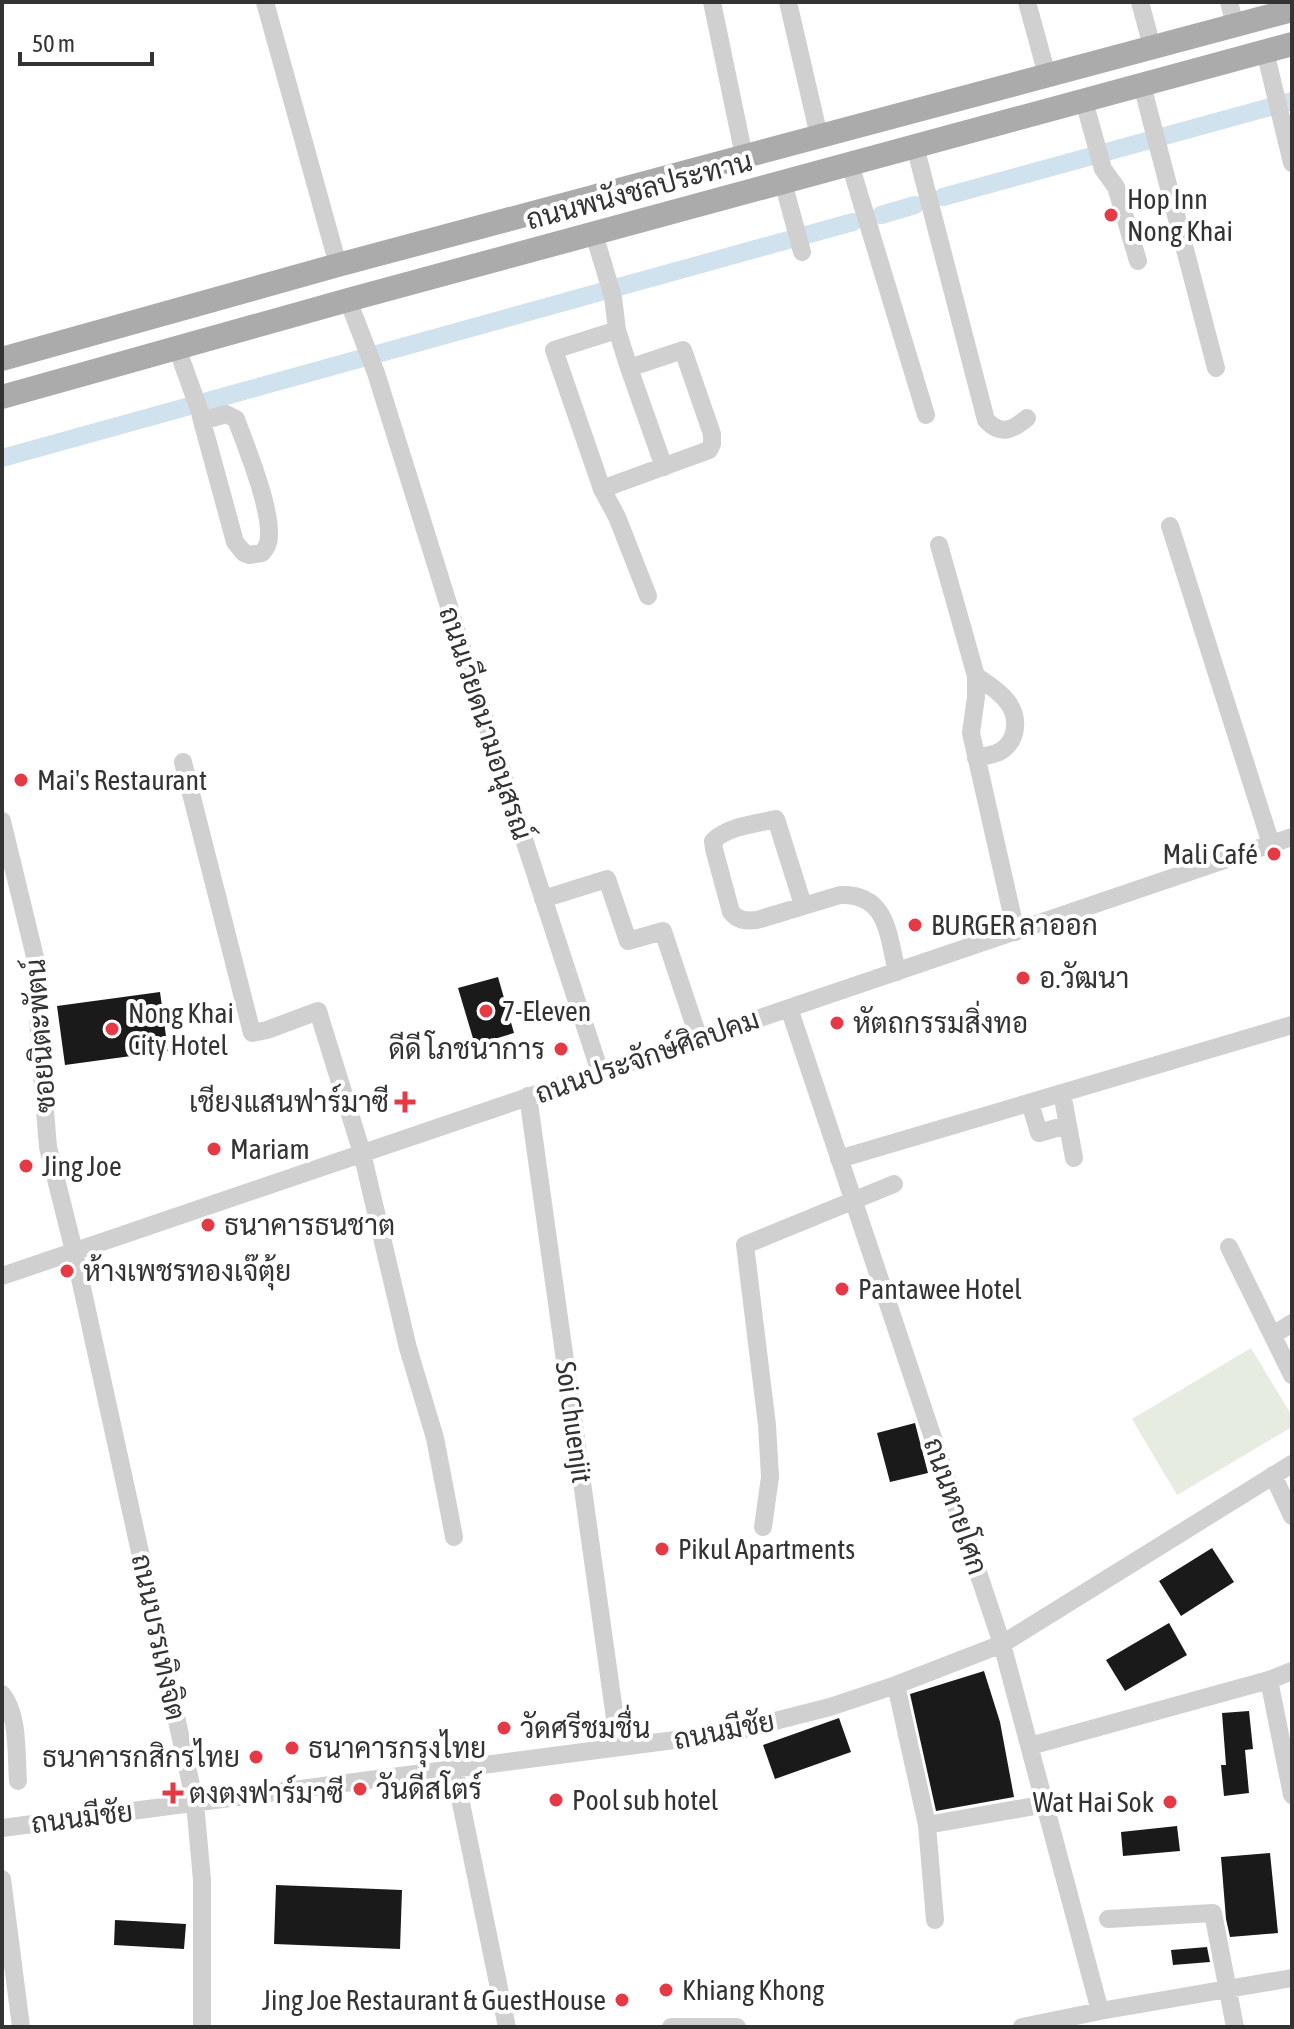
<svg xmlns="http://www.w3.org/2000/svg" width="1294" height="2029" viewBox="0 0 1294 2029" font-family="'Asap Condensed',Sarabun,sans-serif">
  <rect width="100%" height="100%" fill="#fff"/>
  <!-- green -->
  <path fill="#e6ecdf" d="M1251,1348L1292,1416V1427L1177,1495L1132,1419Z"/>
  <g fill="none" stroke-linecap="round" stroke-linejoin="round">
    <!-- canal -->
    <path stroke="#cfe2ee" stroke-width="18" d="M943,197L1292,101
      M881,215L915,205
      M2,458L853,222"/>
  </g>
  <!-- building -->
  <path fill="#1a1a1a" d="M498,977L514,1033L475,1045L458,988Z
    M160,992L168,1051L65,1065L57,1006Z
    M915,1423L928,1473L890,1482L877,1433Z
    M1212,1548L1234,1582L1181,1616L1159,1581Z
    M1169,1623L1187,1655L1125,1691L1106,1660Z
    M984,1671L1000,1722L1014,1797L936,1811L910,1694Z
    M1249,1711L1253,1749L1245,1750L1249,1793L1224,1796L1221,1765H1226L1222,1713Z
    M839,1718L851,1752L775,1779L763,1745Z
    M1177,1826L1180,1851L1123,1856L1121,1832Z
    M1270,1853L1278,1933L1230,1937L1226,1919L1221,1857Z
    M276,1885L402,1890L400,1949L274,1944Z
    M115,1920L186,1924L184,1949L114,1945Z
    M1207,1947L1210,1962L1173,1965L1171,1950Z"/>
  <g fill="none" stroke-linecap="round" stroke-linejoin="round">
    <!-- minor -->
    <path stroke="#d0d0d0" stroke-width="18" d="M265,2L338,265
      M712,2L744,156
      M788,2L819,136
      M1027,2L1047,75
      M1140,2L1152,47
      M1229,2L1235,25
      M1265,51L1292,163
      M1142,85L1216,368
      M1084,101L1103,169L1116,187L1138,261
      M915,146L986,420C1001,436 1013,430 1027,418
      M850,164L926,415
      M783,182L802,252
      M594,234L613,297L617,330L554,350L602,489L617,517L648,596
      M348,300L376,373L472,680L600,1072
      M177,348L200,412L202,421L235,542L244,553L249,555L262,553C267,547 269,543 269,535C270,505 247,449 236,419L226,414L202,421
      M629,368L664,467
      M602,489L709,450L712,444V434L683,350L629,368L617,330
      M1170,526L1271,844
      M939,545L976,676V697L971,733L1016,932
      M976,676C986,683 998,690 1006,700C1019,715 1019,739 1001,751C994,755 984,756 976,758
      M183,762L252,1033L267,1030L318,1011L362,1153L408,1348L435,1438L454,1537
      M2,821L36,961L39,1038L48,1147L74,1251L195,1803L202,1880V2027
      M543,899L607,879L628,941L663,931L699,1039
      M803,905L776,819C756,824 728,826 713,841L714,849L731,912C738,921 746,921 757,920L840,895C888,893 888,936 897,972
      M789,1008L1002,1644L1100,2011
      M1062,1093L1074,1158
      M528,1096L619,1747
      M1030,1103L1039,1133L1067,1125
      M839,1159L1292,1025
      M1229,1247L1292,1375
      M2,1276L1292,837
      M1273,1335L1292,1323
      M1273,1475L1292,1516
      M763,1527L770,1477L767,1425L745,1245L894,1184
      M1269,1680L1292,1795
      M896,1685L927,1825L1046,1804
      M2,1694C19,1714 16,1756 18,1781
      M1030,1746L1269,1680L1292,1671
      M454,1769L507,2027
      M927,1825L935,1920
      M2,1828L728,1733L830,1707L896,1685L1002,1644L1292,1464
      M2,1879L21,2027
      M1108,1919L1213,1913L1235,2027
      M671,2027H737
      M1022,2027L1100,2011L1292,1978"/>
    <!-- major -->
    <path stroke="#ababab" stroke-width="24" d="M2,359L338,265L1292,10
      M2,397L348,300L1292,44"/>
  </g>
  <!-- markers -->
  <g fill="#e63946" stroke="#fff" stroke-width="3">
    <circle cx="1111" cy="215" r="8"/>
    <circle cx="21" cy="780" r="8"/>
    <circle cx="1274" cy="854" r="8"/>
    <circle cx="915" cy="925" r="8"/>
    <circle cx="1023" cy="978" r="8"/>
    <circle cx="486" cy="1011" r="8"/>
    <circle cx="837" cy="1023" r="8"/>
    <circle cx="112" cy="1029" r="8"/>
    <circle cx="561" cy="1049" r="8"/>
    <path d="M401 1090h8v8h8v8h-8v8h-8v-8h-8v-8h8z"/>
    <circle cx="214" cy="1149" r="8"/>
    <circle cx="26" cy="1166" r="8"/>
    <circle cx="208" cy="1225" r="8"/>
    <circle cx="67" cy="1271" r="8"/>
    <circle cx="842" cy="1289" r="8"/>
    <circle cx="662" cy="1549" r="8"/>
    <circle cx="504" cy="1728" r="8"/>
    <circle cx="292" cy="1748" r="8"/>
    <circle cx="256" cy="1757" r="8"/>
    <circle cx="360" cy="1789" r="8"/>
    <path d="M169 1781h8v8h8v8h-8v8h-8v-8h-8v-8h8z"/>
    <circle cx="556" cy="1800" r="8"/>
    <circle cx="1170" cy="1802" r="8"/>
    <circle cx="666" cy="1990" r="8"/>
    <circle cx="622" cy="2000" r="8"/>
  </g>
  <g text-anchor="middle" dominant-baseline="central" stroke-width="8" stroke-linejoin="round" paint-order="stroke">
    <!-- street labels -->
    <g font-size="28" fill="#333" stroke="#fff">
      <text transform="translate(639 190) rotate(-15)">ถนนพนังชลประทาน</text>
      <text transform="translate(486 723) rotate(72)">ถนนเวียดนามอนุสรณ์</text>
      <text transform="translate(40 1036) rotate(-94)">ซอยนิตะพัตน์</text>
      <text transform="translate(647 1056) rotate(-19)">ถนนประจักษ์ศิลปคม</text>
      <text transform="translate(574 1422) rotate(82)">Soi Chuenjit</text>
      <text transform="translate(956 1506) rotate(71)">ถนนหายโศก</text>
      <text transform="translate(159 1637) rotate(78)">ถนนบรรเทิงจิต</text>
      <text transform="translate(724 1730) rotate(-11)">ถนนมีชัย</text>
      <text transform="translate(82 1817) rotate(-7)">ถนนมีชัย</text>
    </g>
    <!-- poi labels -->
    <g font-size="28" fill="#333" stroke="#fff" text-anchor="start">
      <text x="1127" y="199">Hop Inn<tspan x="1127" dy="32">Nong Khai</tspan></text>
      <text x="37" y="780">Mai's Restaurant</text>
      <text x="1258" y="854" text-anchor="end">Mali Café</text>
      <text x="931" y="925">BURGER ลาออก</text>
      <text x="1039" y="978">อ.วัฒนา</text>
      <text x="502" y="1011">7-Eleven</text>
      <text x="128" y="1013">Nong Khai<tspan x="128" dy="32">City Hotel</tspan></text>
      <text x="853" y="1023">หัตถกรรมสิ่งทอ</text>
      <text x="545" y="1049" text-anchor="end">ดีดี โภชนาการ</text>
      <text x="389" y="1102" text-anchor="end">เชียงแสนฟาร์มาซี</text>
      <text x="230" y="1149">Mariam</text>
      <text x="42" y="1166">Jing Joe</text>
      <text x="224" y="1225">ธนาคารธนชาต</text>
      <text x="83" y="1271">ห้างเพชรทองเจ๊ตุ้ย</text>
      <text x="858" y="1289">Pantawee Hotel</text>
      <text x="678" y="1549">Pikul Apartments</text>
      <text x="520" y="1728">วัดศรีชมชื่น</text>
      <text x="308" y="1748">ธนาคารกรุงไทย</text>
      <text x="240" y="1757" text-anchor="end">ธนาคารกสิกรไทย</text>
      <text x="376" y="1789">วันดีสโตร์</text>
      <text x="189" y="1793">ตงตงฟาร์มาซี</text>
      <text x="572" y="1800">Pool sub hotel</text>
      <text x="1154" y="1802" text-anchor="end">Wat Hai Sok</text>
      <text x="682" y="1990">Khiang Khong</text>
      <text x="606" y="2000" text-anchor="end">Jing Joe Restaurant &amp; GuestHouse</text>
    </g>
  </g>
  <!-- border -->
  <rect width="1294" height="2029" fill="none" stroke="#333333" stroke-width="8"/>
  <!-- scale -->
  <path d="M20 52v12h132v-12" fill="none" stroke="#333333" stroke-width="4"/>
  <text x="32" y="52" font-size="24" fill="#333333" stroke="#ffffff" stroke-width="6" paint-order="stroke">50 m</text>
</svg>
